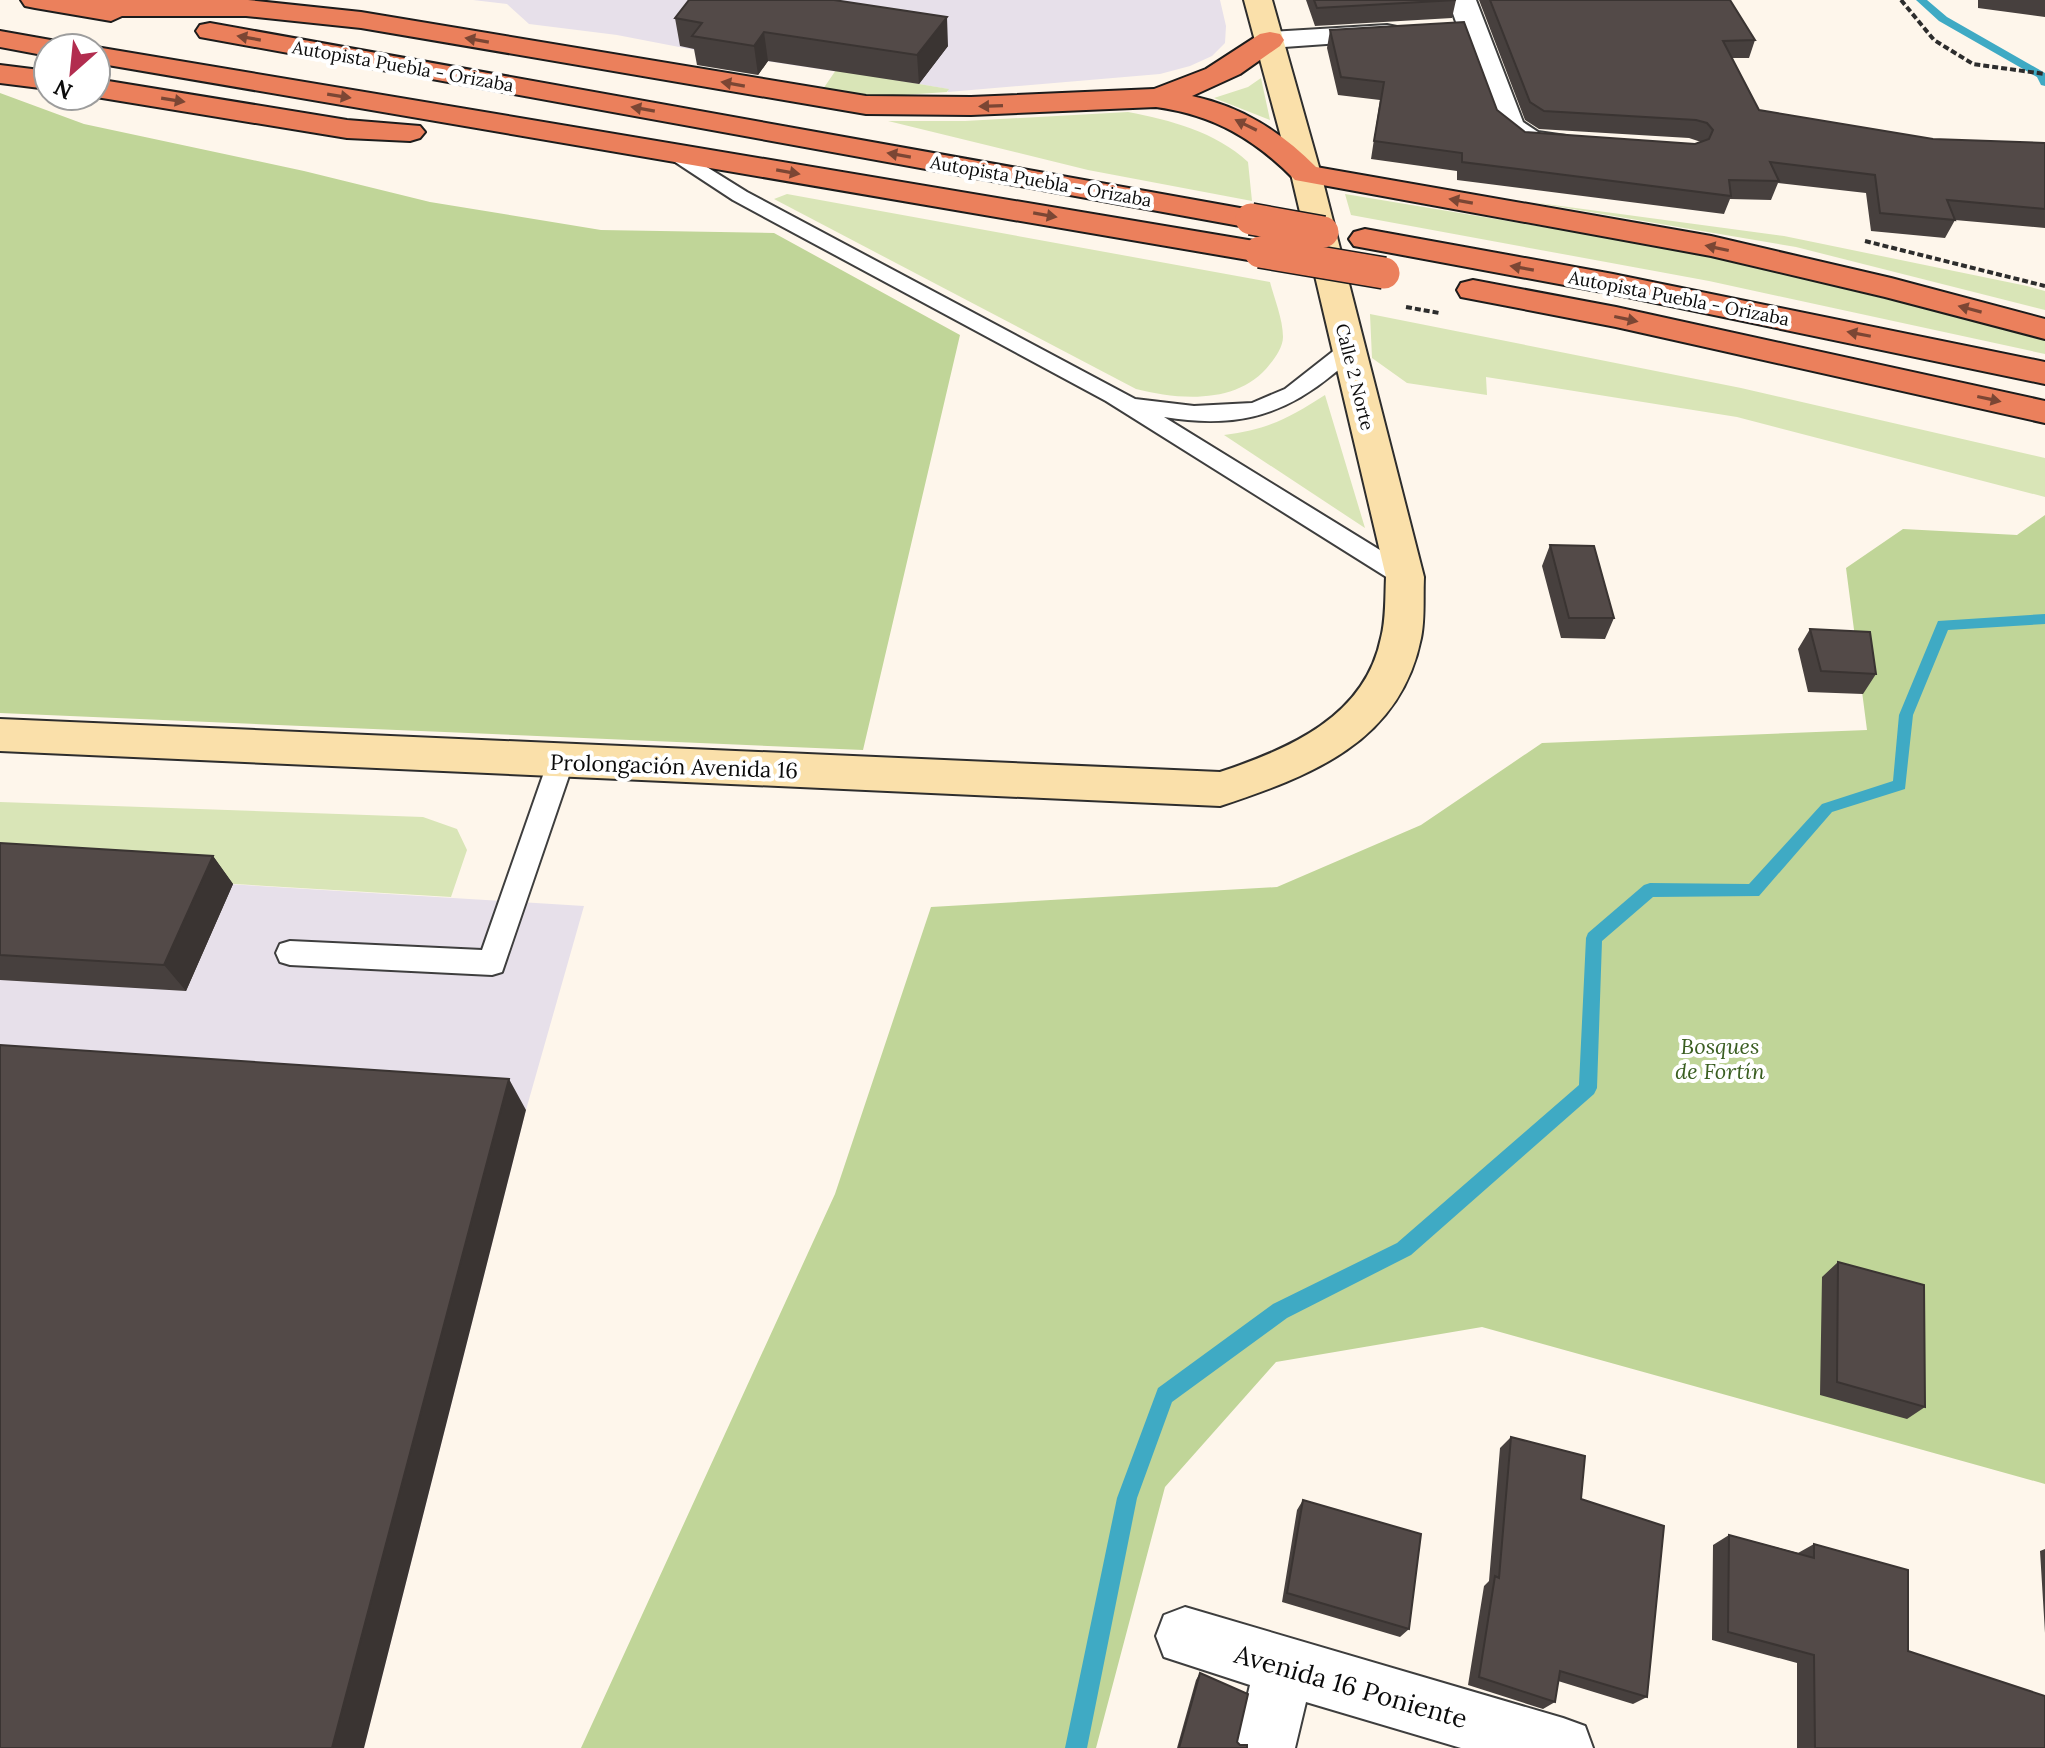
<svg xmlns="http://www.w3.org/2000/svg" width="2045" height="1748" viewBox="0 0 2045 1748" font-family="Lora,serif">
  <rect width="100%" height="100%" fill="#fef6eb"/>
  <!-- industrial -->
  <path fill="#e7e0ea" d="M473,0H1220L1226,26L1225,43L1212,56L1190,66L1160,74L948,92V89L919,84L705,52L617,35L529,24L507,4Z
    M0,870L584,906L526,1110L364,1748H0Z"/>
  <!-- green -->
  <path fill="#d9e5b7" d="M836,70L949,89L947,92L874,97L823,89Z
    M1261,78L1270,120L1214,98L1248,87Z
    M1128,112C1170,120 1216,132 1248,162L1252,201L1088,170L888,121H965Z
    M787,194L1270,282C1274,298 1283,319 1283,337C1283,346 1276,357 1270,364C1239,405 1179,400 1136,389L774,199Z
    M1345,194L1695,252L2045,338V354L1709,281L1351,215Z
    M1531,202L1784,236L2027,286L2045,291V310L1796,247Z
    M1370,314L1741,388L2045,458V497L1737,417L1486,377L1487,395L1407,383L1372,358Z
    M1325,395L1365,528L1224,435C1267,430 1289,418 1325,395Z
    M0,802L423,817L457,829L467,850L451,897L0,870Z"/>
  <!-- forest -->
  <path fill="#c0d598" d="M0,93L84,124L304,171L430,202L601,230L774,233L960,335L863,750L0,713Z
    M2045,515V1484L1482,1327L1276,1362L1165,1487L1096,1748H581L835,1194L931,907L1277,887L1421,825L1542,743L1867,730L1846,568L1903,529L2017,535Z"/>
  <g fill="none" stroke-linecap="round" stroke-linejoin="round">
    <!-- stream -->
    <path fill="#3faac4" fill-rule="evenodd" d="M1916,0H1927L1947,17L2045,73V86L2041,85L2037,77L1939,21Z
      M2045,614V624L1948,630L1913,715L1905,789L1832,812L1759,896L1653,897L1602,941L1597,1088L1594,1094L1411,1255L1287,1318L1172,1402L1137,1498L1087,1748H1065L1117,1498L1158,1388L1273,1304L1397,1243L1579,1085L1586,938L1588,933L1644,885L1650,883L1749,884L1822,804L1893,781L1899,715L1938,621Z"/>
    <defs>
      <path id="lane" d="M673,146L747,192L1135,399L1194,406L1252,403L1285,389L1341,345H1357L1360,350C1353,360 1342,367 1332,375C1280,418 1231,428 1164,417L1414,571L1417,577L1414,583L1405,586L1396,583L1106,401L733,200L666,156L663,152L666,148Z
        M561,751L570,754L574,761L502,972L492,975L290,965L280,962L276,953L280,944L290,941L482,950L548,761L552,754Z"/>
      <path id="street" d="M1448,0H1476L1523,122L1538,132L1566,136L1570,142L1566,148C1543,154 1519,150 1501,134C1489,123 1457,22 1448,0Z
        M1387,25L1397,27L1401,33L1397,39L1270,48L1260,46L1256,40L1260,34L1270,32Z
        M1185,1607L1563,1718L1585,1726L1593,1748H1461L1306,1702L1295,1748H1235L1250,1685L1164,1657L1156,1636L1164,1615Z"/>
      <path id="secondary" d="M1244,0H1272L1321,174L1424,577C1423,597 1425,619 1421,638C1400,743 1310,776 1220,806L0,751V719L1220,772C1289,749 1365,717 1381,638C1386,619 1385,597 1386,577L1291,174Z"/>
      <path id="highway" d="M21,0H248L361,12L866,96L971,97L1154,89L1206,69L1260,34L1270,32L1280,34L1284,40L1280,46L1240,74L1192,96C1242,107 1280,131 1316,167L1711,236L1891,278L2045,319V339L1885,297L1711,256L1295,180C1255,139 1214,115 1156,107L971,115L866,114L361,28L246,16H122L111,21L35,8L25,6Z
        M210,23L1251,210L1262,212L1267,219L1262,226L1251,228L200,37L196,31L200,25Z
        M0,31L62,42L66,48H48V56L0,47Z
        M96,47L1260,242L1271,245L1276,252L1271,259L1260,262L96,63V48H90Z
        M0,65L48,71V89L0,83Z
        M96,79L347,120L420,126L425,132L420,138L410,141L347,138L96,97L93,96H96Z
        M1365,229L1613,274L2045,362V384L1613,294L1354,246L1349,239L1354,232Z
        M1473,280L1616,307L2045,401V423L1616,327L1461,297L1457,290L1461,283Z"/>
    </defs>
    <!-- lane casing -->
    <use href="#lane" stroke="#3e3e3e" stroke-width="4"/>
    <!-- street casing -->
    <use href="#street" stroke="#3e3e3e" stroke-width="4"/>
    <!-- secondary casing -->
    <use href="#secondary" stroke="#2d2d2d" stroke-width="4"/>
    <!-- highway casing -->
    <use href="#highway" stroke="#1c1c1c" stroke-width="4"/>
    <!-- path -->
    <path stroke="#2d2d2d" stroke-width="4" stroke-dasharray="6 3" stroke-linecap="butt" d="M1901,0L1934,40L1973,64L2045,74
      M1865,241L2045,286
      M1406,307L1439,313"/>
    <!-- lane -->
    <use href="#lane" fill="#fff" fill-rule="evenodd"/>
    <!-- street -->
    <use href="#street" fill="#fff" fill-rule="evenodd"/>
    <!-- secondary -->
    <use href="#secondary" fill="#fae0aa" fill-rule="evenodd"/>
    <!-- highway -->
    <use href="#highway" fill="#eb805c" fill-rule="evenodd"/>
    <defs>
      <path id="highway-bridge" d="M1251,219L1323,232
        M1260,252L1384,273"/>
    </defs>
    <!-- highway-bridge casing -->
    <use href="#highway-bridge" stroke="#1c1c1c" stroke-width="34" stroke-linecap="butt"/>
    <!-- highway-bridge -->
    <use href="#highway-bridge" stroke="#eb805c" stroke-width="31"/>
  </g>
  <!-- wall -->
  <path fill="#47403e" d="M1306,0H1456L1452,18L1315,26Z
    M1479,0H1730L1755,40L1749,58H1732L1759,110L1933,139L2045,143V228L1955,220L1945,238L1871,231L1866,193L1778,183L1771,200L1730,199L1724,214L1457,180V171L1371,159L1380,100L1338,95L1327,48L1330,30L1497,110L1525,132L1695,144L1701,142L1689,138L1539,129L1525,120Z
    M1978,0H2045V17L1978,8Z
    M675,18L948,46L919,84L768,61L758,75L697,65L694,49L680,46Z
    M1550,545L1614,618L1605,639L1561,638L1542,566Z
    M1810,629L1876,674L1863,694L1808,692L1798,649Z
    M0,843L213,856L233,884L186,991L0,980Z
    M1838,1262L1925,1407L1907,1419L1820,1395L1822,1277Z
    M1511,1437L1581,1499L1647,1697L1633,1704L1558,1681L1555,1702L1543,1709L1468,1685L1484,1586L1489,1581L1500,1448Z
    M1303,1500L1409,1629L1400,1637L1282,1602L1297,1510Z
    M1729,1535L1798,1553L1814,1544L1908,1651L2045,1748H1797V1663L1712,1640L1713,1545Z
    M2045,1549V1633L2040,1551Z
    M1200,1673L1237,1742L1240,1745L1247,1748H1177L1196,1680Z"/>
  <!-- shaded-wall -->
  <path fill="#3a3432" d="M947,17L948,46L919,84L917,55Z
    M764,32L768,61L758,75L754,46Z
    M213,856L233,884L186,991L164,965Z
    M509,1079L526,1110L364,1748H332Z"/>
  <!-- building -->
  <path fill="#534a48" stroke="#3a3432" stroke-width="2" d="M689,0H834L947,17L917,55L764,32L754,46L692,36L702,23L675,18Z
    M1314,0H1456L1317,8Z
    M1490,0H1730L1755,40L1723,41L1759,110L1933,139L2045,143V209L1947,200L1955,220L1880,213L1875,175L1770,162L1779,181L1729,180L1731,196L1462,162V153L1374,141L1384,82L1341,77L1330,30L1464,22L1497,110L1525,132L1695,144L1709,139L1713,130L1707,123L1696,120L1544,111L1530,102Z
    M1550,545L1594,546L1614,618H1569Z
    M1810,629L1870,632L1876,674L1821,671Z
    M0,843L213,856L164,965L0,955Z
    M0,1045L509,1079L332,1748H0Z
    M1838,1262L1924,1285L1925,1407L1837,1382Z
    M1511,1437L1585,1456L1581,1499L1664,1526L1647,1697L1560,1671L1555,1702L1479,1677L1495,1576L1499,1578Z
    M1303,1500L1421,1534L1409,1629L1287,1593Z
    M1729,1535L1814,1558V1544L1908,1570V1651L2045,1696V1748H1815L1814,1655L1728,1632Z
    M1200,1673L1248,1694L1237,1742L1240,1745H1247V1748H1179Z"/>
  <!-- one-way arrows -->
  <defs><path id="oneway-solid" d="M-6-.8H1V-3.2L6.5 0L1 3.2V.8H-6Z" transform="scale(2)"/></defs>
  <g fill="#7b4634">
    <use href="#oneway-solid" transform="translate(249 38) rotate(-170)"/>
    <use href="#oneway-solid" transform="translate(477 40) rotate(-170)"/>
    <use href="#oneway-solid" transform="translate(733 84) rotate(-170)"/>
    <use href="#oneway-solid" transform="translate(339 96) rotate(9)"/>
    <use href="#oneway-solid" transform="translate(173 100) rotate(9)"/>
    <use href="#oneway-solid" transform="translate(991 106) rotate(178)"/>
    <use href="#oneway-solid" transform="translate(643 109) rotate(-170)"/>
    <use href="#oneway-solid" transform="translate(1246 125) rotate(-154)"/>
    <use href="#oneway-solid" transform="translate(899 155) rotate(-170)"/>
    <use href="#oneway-solid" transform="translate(788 172) rotate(10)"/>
    <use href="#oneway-solid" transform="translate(1461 201) rotate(-170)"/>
    <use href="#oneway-solid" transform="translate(1045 215) rotate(10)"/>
    <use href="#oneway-solid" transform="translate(1717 248) rotate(-168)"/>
    <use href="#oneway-solid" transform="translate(1522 268) rotate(-170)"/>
    <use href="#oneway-solid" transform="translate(1970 309) rotate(-165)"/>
    <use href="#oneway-solid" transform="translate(1626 319) rotate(12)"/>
    <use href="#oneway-solid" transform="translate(1859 334) rotate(-169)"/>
    <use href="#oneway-solid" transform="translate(1989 399) rotate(12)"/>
  </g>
  <g text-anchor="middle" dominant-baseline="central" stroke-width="8" stroke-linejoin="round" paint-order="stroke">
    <!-- far-street labels -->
    <g font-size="18" fill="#0b0b0b" stroke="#fff">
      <text transform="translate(403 66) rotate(10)">Autopista Puebla - Orizaba</text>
      <text transform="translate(1041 181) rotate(10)">Autopista Puebla - Orizaba</text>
      <text transform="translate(1679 298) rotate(11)">Autopista Puebla - Orizaba</text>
      <text transform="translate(1355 377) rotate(76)">Calle 2 Norte</text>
    </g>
    <!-- street labels -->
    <g font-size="22" fill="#0b0b0b" stroke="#fff">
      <text transform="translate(674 766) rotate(2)">Prolongación Avenida 16</text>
    </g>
    <!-- park labels -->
    <g font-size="22" font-style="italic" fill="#3a5e21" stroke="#fff">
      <text x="1720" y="1046">Bosques<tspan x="1720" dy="25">de Fortín</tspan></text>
    </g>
    <!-- near-street labels -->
    <g font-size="26" fill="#0b0b0b" stroke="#fff">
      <text transform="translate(1351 1686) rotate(16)">Avenida 16 Poniente</text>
    </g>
  </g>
  <!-- north arrow -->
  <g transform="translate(72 72) rotate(207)"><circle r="38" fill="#ffffff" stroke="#9d9d9d" stroke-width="2"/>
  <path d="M0-6L14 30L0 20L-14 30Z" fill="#b22d4f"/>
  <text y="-12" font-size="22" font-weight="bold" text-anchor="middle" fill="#0b0b0b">N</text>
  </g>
</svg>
